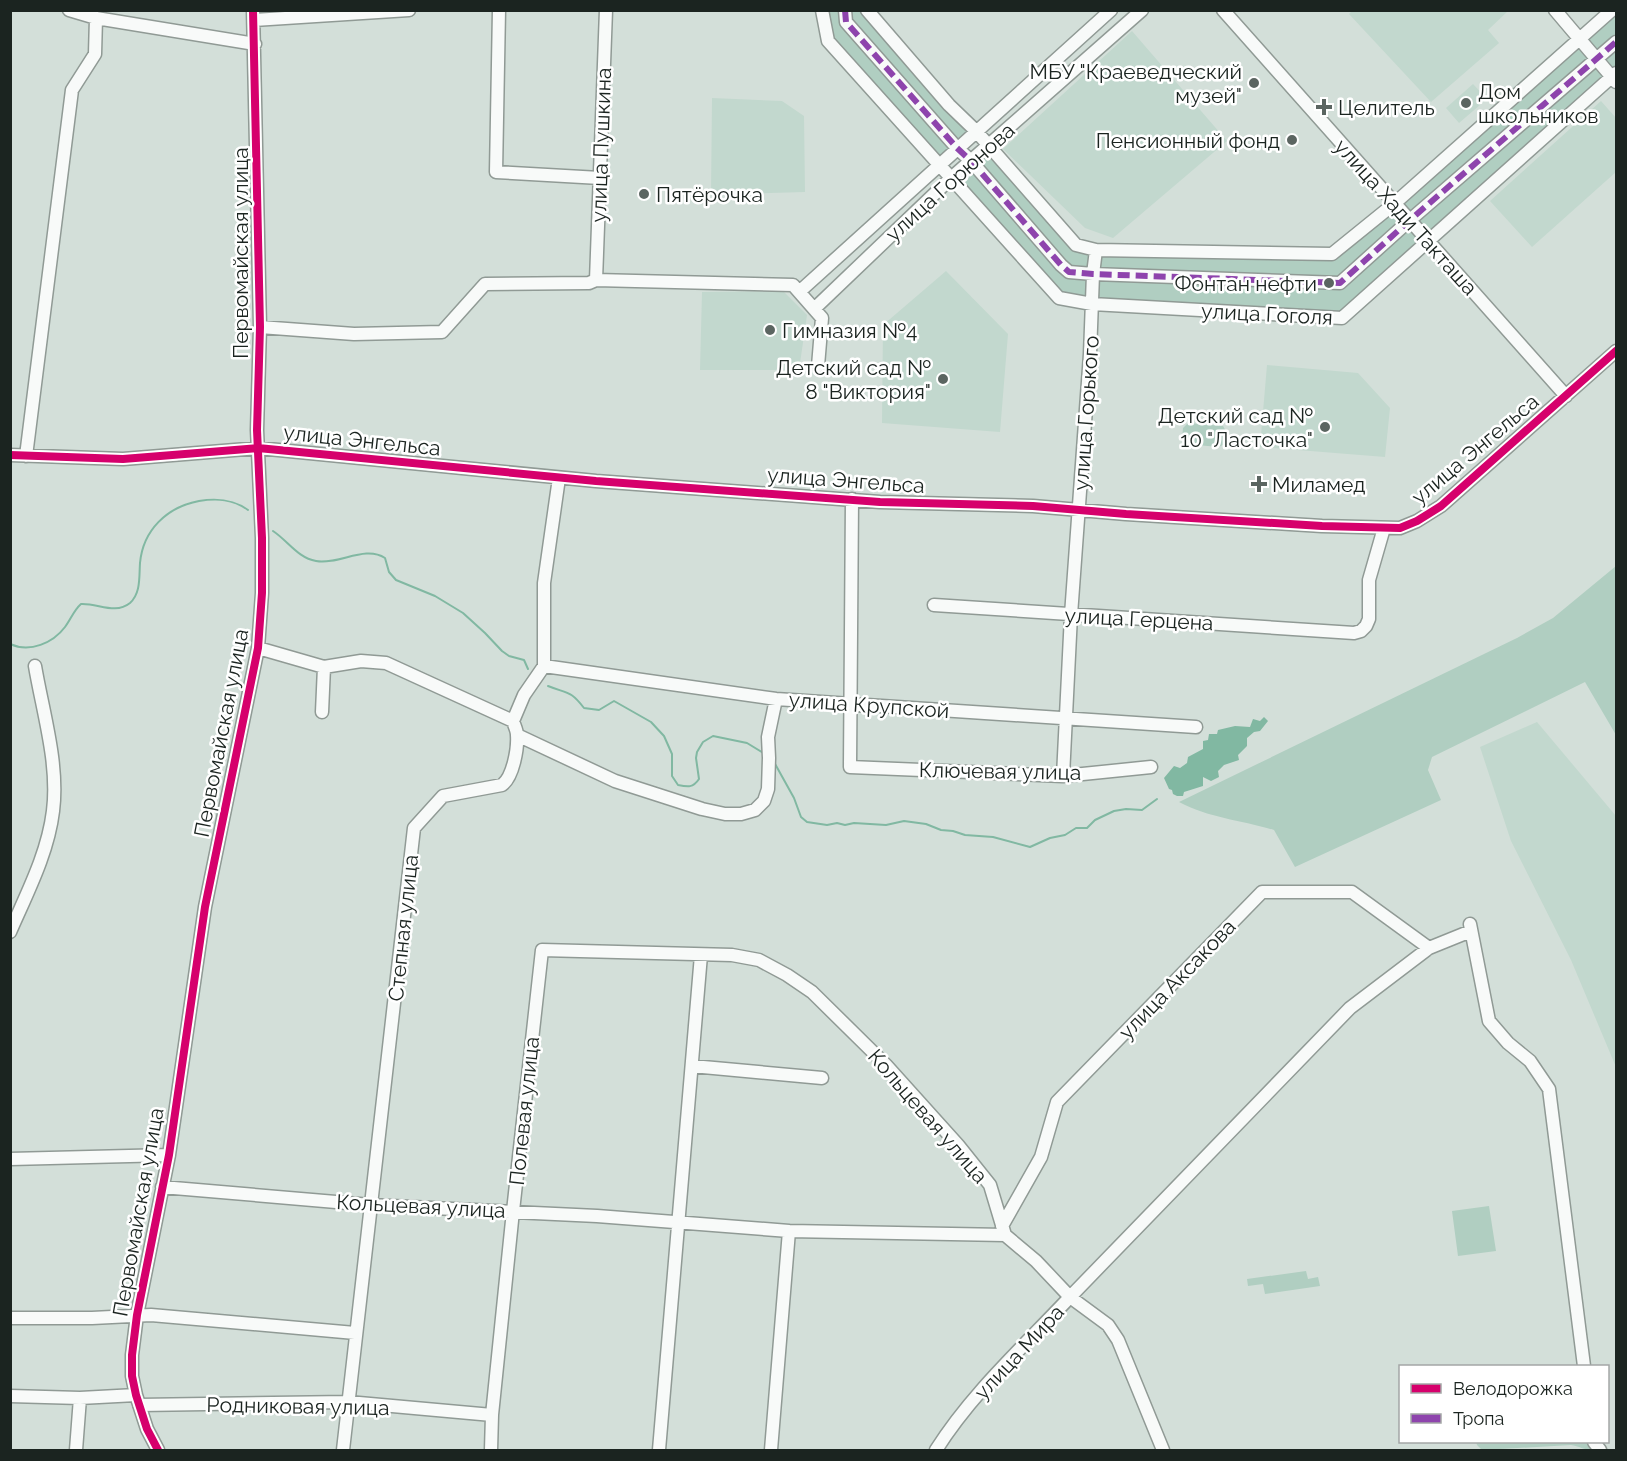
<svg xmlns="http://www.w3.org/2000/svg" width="1627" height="1461" viewBox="0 0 1627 1461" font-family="Raleway,sans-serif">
  <rect width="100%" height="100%" fill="#d3dfd9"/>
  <!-- built -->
  <path fill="#c2d8ce" d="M1353,10H1508V11L1488,30L1499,43L1431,102L1349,14Z
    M1132,31L1227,141L1113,238L1085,228L1003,149Z
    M1473,84L1487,99L1459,123L1446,108Z
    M712,98L782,101L804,116L805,192L711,195Z
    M1601,101L1616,118V172L1532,247L1490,201Z
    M946,271L1008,334L1000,432L882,423L883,325Z
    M783,291L807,315L799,370H700L702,292Z
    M1267,365L1358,373L1390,408L1385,457L1260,447Z
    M1537,722L1616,816V1067L1571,960L1511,841L1480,747Z"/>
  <!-- green -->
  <path fill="#b0cec1" d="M822,11H867L976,131L939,165L828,41Z
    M1616,11V73L1342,318L1059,298L950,179L989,145L1076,245L1332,254Z
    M1188,423L1223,426L1227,433L1226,443L1219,447L1185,444L1182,439L1183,428Z
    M1616,566V735L1585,682L1432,757L1428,770L1441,800L1295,867L1274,830C1241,820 1209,818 1179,802L1517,638L1553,618Z
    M1489,1206L1496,1251L1458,1256L1452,1211Z
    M1306,1271L1308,1279L1318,1277L1320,1286L1265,1294L1263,1284L1248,1286L1247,1279Z
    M1476,1442H1590L1593,1450C1584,1450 1579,1446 1571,1445L1482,1450L1477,1445Z"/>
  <!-- water -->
  <path fill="#81b8a2" d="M1264,717L1268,721L1260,731L1254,732L1247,738V746L1238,755L1239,760L1224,765L1218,771L1219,777L1211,781L1203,777V786L1184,792L1183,796H1177L1173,794L1172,790L1169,789L1164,778L1174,766L1180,768L1187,763L1188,757L1203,749V741L1208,740L1209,734H1217L1218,730L1235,726L1250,727L1253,719L1260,721Z"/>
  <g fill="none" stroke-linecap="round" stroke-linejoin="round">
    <!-- stream -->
    <path stroke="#81b8a2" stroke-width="2" d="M273,531C288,541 298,558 316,561C339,565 365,545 385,558L389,572L396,580L435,596L463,613L485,633L502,651L509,656L524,660L528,669
      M10,644C30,653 53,643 65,627C71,619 74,610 81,604C98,603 115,615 130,603C141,593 139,577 140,563C143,530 167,507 199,501C217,498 233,499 248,510
      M548,686C568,694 570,690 584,708L599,710L614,701L651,722L664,736L672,754V776L678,785C688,787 693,788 699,779L696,758L697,752L703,742L713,736L747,743L765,754
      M774,762L794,798L801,817L807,822L827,825L837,823L845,825L854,823L886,825L904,821L926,824L941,830L953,831L965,835L993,837L1030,847L1050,838L1065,835L1076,828H1087L1095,820L1114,811L1126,809L1142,810L1157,799"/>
    <defs>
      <path id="minor" d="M69,10L96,18L255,44
        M499,10L496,172L600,178
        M822,10L828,41L1059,298L1092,304L1342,318L1616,73
        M845,10L846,22L957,148L971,161L1061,265L1069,272L1093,274L1340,283L1410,220L1616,42
        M867,10L949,105L976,131L1076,245L1096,250L1332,254L1395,203L1612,10
        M1223,10L1566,396
        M1555,10L1616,82
        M254,20L409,10
        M596,280L606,10
        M799,292L1111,10
        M814,309L950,179L1142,10
        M260,327L354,334L442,332L485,284L589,283L596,280L793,285L822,318L818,366
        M10,455L123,459L258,448L596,481L880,502L1033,506L1126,514L1322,526L1400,528L1417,521L1441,506L1616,351
        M26,456L72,90L95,54L96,18
        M852,499L850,767L1063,776L1151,767
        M934,605L1354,633L1361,631L1366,626L1369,619V580L1384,528
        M258,648L324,667L361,661L386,663L513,721
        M544,666L776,699L1196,727
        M322,712L324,667
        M517,735L615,781L702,809L725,814H741L755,810L764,801L768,789L769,758L768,737L776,699
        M1063,776L1071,615L1090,354L1093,274L1096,250
        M1470,924L1489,1021L1508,1043L1530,1061L1549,1089L1584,1366
        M10,932C27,893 48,853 53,811C59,764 43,713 35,666
        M692,1066L822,1078
        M10,1159L169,1155
        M162,1187L371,1205L597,1216L789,1231L1005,1235
        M1002,1226L1041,1157L1057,1102L1262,892H1352L1429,948
        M10,1318H92L151,1315L355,1333
        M10,1396L80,1398L136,1395
        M139,1405L348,1402L492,1415
        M1594,1442L1600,1450
        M76,1450L80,1398
        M158,1450L147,1429L136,1395L132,1376V1355L137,1315L169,1155L205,907L258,648L262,593V538L257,430L260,327L253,10
        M343,1450L414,828L443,796L502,785C513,777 518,749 517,735C517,730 514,725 513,721L524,695L544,666V583L559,478
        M491,1450L492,1415L513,1211L542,950L732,955L759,960L787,975L812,992L886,1065L958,1145L990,1185L1005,1235
        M659,1450L701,955
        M771,1450L789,1231
        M936,1450C972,1393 1024,1346 1070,1297L1036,1261L1005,1235
        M1163,1450L1118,1340L1108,1325L1070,1297L1350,1008L1429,948L1471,931"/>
    </defs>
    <!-- minor casing -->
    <use href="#minor" stroke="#909a95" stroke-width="15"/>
    <!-- minor -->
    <use href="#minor" stroke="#f8faf9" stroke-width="12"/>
    <!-- quiet -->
    <path stroke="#8e44ad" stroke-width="6" stroke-dasharray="12 6" stroke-linecap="butt" d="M845,10L846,22L957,148L971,161L1061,265L1069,272L1093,274L1340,283L1410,220L1616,42"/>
    <defs>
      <path id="cycleway" d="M10,455L123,459L258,448L596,481L880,502L1033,506L1126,514L1322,526L1400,528L1417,521L1441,506L1616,351
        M158,1450L147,1429L136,1395L132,1376V1355L137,1315L169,1155L205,907L258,648L262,593V538L257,430L260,327L253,10"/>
    </defs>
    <!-- cycleway casing -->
    <use href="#cycleway" stroke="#fff" stroke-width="11"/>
    <!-- cycleway -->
    <use href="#cycleway" stroke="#d6006c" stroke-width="8"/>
  </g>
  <!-- markers -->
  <g fill="#5b6561" stroke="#fff" stroke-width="2">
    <circle cx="1254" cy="83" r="6"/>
    <circle cx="1466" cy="103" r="6"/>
    <path d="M1321 98h6v6h6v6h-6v6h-6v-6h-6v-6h6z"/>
    <circle cx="1292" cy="140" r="6"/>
    <circle cx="644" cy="194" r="6"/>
    <circle cx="1329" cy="283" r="6"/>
    <circle cx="770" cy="330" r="6"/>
    <circle cx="943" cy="379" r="6"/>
    <circle cx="1325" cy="427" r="6"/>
    <path d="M1256 475h6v6h6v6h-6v6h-6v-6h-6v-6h6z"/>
  </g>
  <g text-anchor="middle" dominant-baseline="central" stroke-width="5" stroke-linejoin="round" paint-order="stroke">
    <!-- poi labels -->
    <g font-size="21" fill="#1b2420" stroke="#fff" text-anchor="end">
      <text x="1242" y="71">МБУ "Краеведческий<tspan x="1242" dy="24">музей"</tspan></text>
      <text x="1478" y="91" text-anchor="start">Дом<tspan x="1478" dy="24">школьников</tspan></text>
      <text x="1338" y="107" text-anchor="start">Целитель</text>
      <text x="1280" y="140">Пенсионный фонд</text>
      <text x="656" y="194" text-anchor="start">Пятёрочка</text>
      <text x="1317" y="283">Фонтан нефти</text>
      <text x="782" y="330" text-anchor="start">Гимназия №4</text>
      <text x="931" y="367">Детский сад №<tspan x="931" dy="24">8 "Виктория"</tspan></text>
      <text x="1313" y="415">Детский сад №<tspan x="1313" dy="24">10 "Ласточка"</tspan></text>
      <text x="1272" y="484" text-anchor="start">Миламед</text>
    </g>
    <!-- street labels -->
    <g font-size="21" fill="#1b2420" stroke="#fff">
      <text transform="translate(601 145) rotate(-88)">улица Пушкина</text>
      <text transform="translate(950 182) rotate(-42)">улица Горюнова</text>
      <text transform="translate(1406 217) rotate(48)">улица Хади Такташа</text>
      <text transform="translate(240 253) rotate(-90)">Первомайская улица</text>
      <text transform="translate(1267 314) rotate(3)">улица Гоголя</text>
      <text transform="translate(1086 413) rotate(-86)">улица Горького</text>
      <text transform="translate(362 440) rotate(6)">улица Энгельса</text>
      <text transform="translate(1475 449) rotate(-40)">улица Энгельса</text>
      <text transform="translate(846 480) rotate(4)">улица Энгельса</text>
      <text transform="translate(1139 619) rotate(3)">улица Герцена</text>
      <text transform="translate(869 705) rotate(4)">улица Крупской</text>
      <text transform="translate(221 733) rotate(-79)">Первомайская улица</text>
      <text transform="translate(1000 771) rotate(1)">Ключевая улица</text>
      <text transform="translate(403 928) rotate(-84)">Степная улица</text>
      <text transform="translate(1177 979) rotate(-46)">улица Аксакова</text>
      <text transform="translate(524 1111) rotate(-84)">Полевая улица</text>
      <text transform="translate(928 1116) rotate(49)">Кольцевая улица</text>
      <text transform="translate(421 1206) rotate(3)">Кольцевая улица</text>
      <text transform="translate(138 1212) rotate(-80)">Первомайская улица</text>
      <text transform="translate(1019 1352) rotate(-47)">улица Мира</text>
      <text transform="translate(298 1406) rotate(1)">Родниковая улица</text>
    </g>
  </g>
  <!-- border -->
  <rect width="1627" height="1461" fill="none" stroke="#1b2420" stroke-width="24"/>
  <!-- legend -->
  <rect x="1399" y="1365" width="210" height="78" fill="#ffffff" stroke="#a4a7a6" stroke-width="1.5"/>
  <rect x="1411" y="1384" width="30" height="9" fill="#d6006c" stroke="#a4a7a6" stroke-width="1.5"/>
  <text x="1453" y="1395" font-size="18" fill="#1b2420">Велодорожка</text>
  <rect x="1411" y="1414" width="30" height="9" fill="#8e44ad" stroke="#a4a7a6" stroke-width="1.5"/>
  <text x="1453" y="1425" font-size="18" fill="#1b2420">Тропа</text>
</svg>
